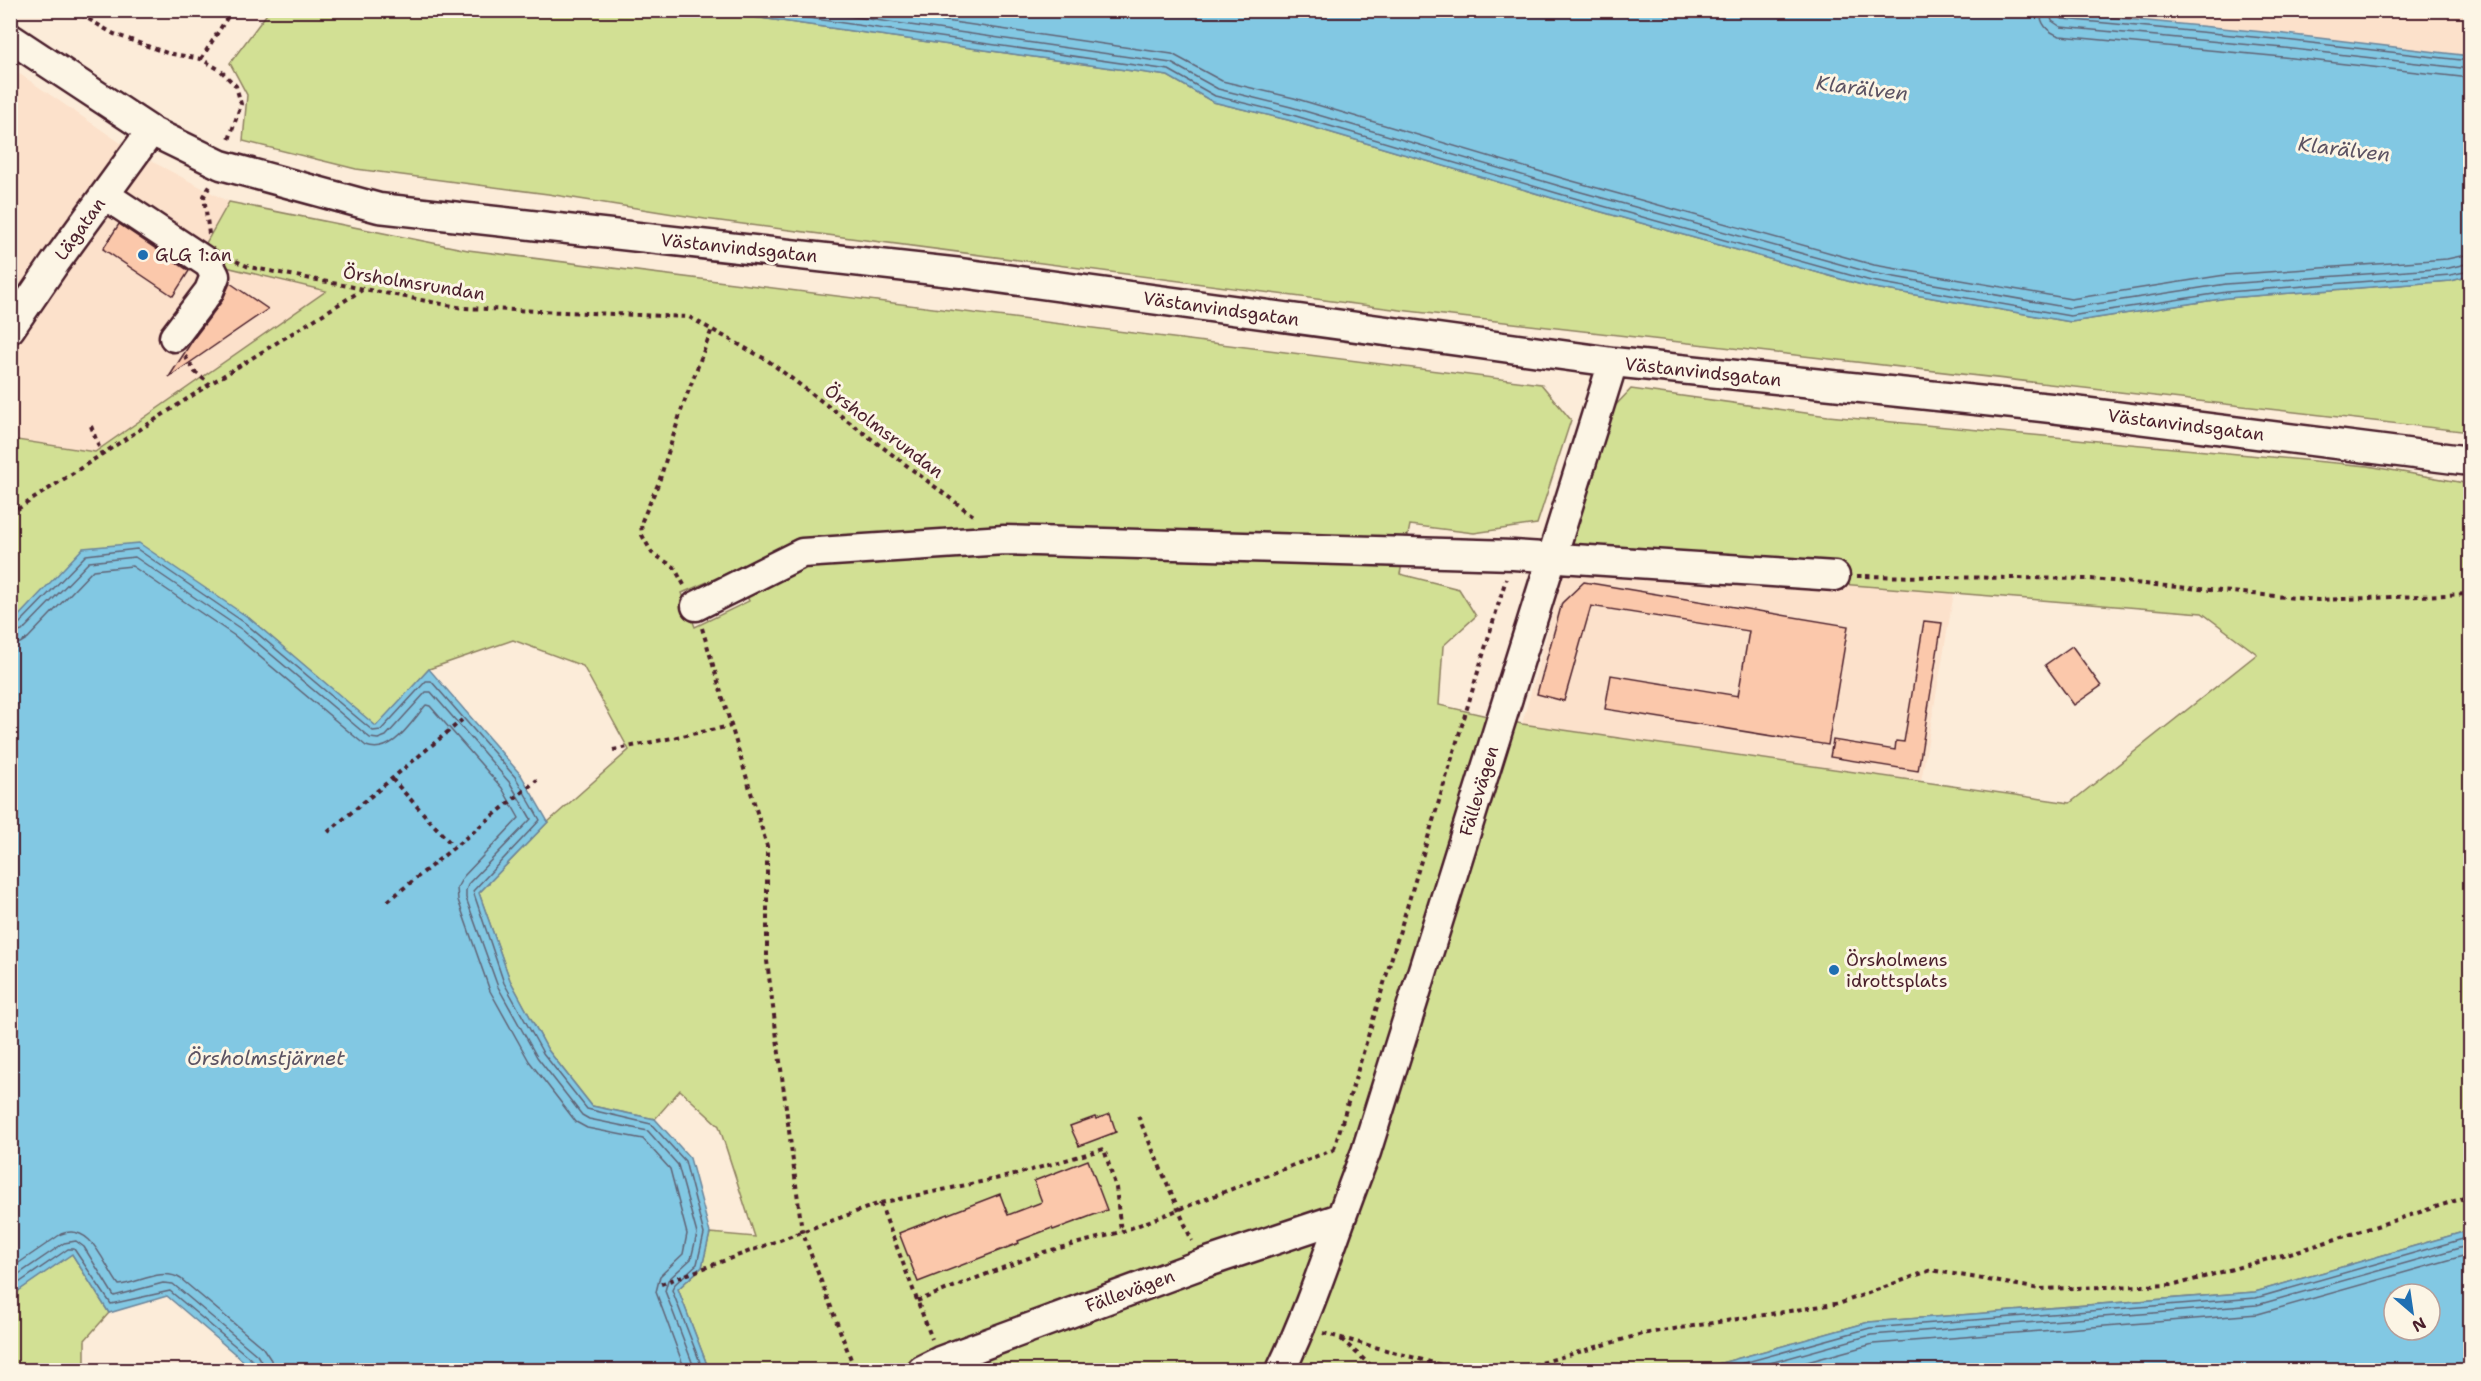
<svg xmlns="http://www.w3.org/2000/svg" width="2481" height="1381" viewBox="0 0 2481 1381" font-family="'Shantell Sans',sans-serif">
  <rect width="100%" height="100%" fill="#fcecd9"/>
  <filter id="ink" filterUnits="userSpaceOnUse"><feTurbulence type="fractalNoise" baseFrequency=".0167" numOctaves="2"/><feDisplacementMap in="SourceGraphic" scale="12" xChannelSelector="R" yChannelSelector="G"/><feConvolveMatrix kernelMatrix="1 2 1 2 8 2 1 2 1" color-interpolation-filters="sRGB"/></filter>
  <g filter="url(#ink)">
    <!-- built -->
    <path fill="#fce1cb" d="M2031,11H2470V56L2285,34Z
      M11,68L134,152L229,202L202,252L222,266L327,291L95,452L11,439Z
      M1567,562L1954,593L1921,781L1522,724Z"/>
    <!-- green -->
    <path fill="#d2e094" stroke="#8e8060" stroke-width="1.5" fill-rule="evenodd" d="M269,11H711L1168,76L1213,102L1288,120L1559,200L1869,287L2071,322L2227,298L2451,281L2470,276V432L1408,311L705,219L548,194L356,169L243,141L247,95L230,63Z
      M229,202L468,250L1541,384L1571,420L1537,524L1474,533L1410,525L1400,574L1459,589L1476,616L1443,646L1439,705L1522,724L2070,803L2257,654L2202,613L1567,562L1613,408L1631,389L1828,416L2368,466L2470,484V1230L2255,1292L1869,1322L1696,1370H709L678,1289L702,1267L710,1233L755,1237L719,1126L680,1090L655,1119L592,1106L548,1050L510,980L479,893L548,822L629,750L583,666L513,640L429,669L376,727L249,618L11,624V439L95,452L326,291L222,266L201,252ZM735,570L749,601L695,627L682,593Z
      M72,1254L109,1313L85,1340V1370H11L10,1296Z"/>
    <!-- water -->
    <path fill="#82c8e3" stroke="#6c8499" stroke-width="1.5" fill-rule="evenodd" d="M2031,10L2285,34L2470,56V276L2451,281L2227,298L2071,322L1869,287L1559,200L1288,120L1213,102L1168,76L711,11Z
      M139,543L249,618L376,726L429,669L521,775L548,822L479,893L510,980L548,1050L592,1106L655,1119L690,1158L710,1233L702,1267L678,1289L709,1370H251L248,1365L167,1296L109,1313L72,1254L11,1296V624L83,548Z
      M2470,1230V1370H1696L1869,1322L2255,1292ZM2394,1294H2430V1330H2394Z"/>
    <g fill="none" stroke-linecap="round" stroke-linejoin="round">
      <!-- shore -->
      <path stroke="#606375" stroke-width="1.5" d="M754,10L1169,70L1215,96L1289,114L1560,194L1871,281L2070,316L2227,292L2450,275L2470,271
        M807,10L1171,63L1218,89L1291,107L1563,187L1872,273L2070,308L2226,284L2449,268L2470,263
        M870,10L1172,54L1222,81L1294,98L1565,179L1874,265L2071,299L2225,275L2447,259L2470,254
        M2040,10C2040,24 2047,32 2060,36L2283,57L2470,78
        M2049,10L2052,21L2061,27L2284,48L2470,69
        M2056,10L2058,16L2063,19L2285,40L2470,61
        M10,628L17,626L86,555L137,549L245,623L373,731L381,730L426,681H431L516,778L540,820L473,891L504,983L543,1053L587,1109L651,1124L685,1161L704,1234L697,1264L675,1284L672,1290L703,1370
        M10,635L22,631L89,562L135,557L241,629L370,738L378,739L386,736L426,692H431L510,783L531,819L469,883L466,890V898L498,987L537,1057L582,1115L589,1119L648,1131L678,1165L697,1234L691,1259L668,1280L665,1291L695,1370
        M10,644L20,643L28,638L93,570L132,566L235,636L366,746C392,756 411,722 426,705L430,706L502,788L519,818L463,877L457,888L458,900L490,991L529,1061L576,1122L587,1128L643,1139L670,1169L687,1234L683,1254L660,1276L656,1292L685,1370
        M10,1269L61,1234C92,1222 104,1266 119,1285C139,1283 162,1267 181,1279L263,1348L271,1360L272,1370
        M10,1280L64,1243L76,1241L84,1247L114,1296L163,1283L173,1284L257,1355L262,1363L263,1370
        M10,1289L68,1249H74L111,1304L170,1291L252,1360L256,1370
        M1718,1370L1870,1328L2256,1298L2470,1237
        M1745,1370L1871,1335L2257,1305L2470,1245
        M1778,1370L1873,1344L2258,1314L2470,1254"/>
    </g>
    <!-- building -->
    <path fill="#fbc8ab" stroke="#4a1f2b" stroke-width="1.5" d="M119,224L189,271L173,296L103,249Z
      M230,283L268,309L169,377L194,338L222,301Z
      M1584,582L1848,626L1828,745L1605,709L1611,675L1738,696L1749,631L1591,606L1564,701L1537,694L1562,603Z
      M1924,621L1942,623L1918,771L1830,757L1833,740L1895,750L1896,741L1904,742Z
      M2072,646L2101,686L2074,705L2045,665Z
      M1110,1114L1116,1132L1079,1146L1070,1126L1095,1117L1096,1119Z
      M1088,1160L1107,1210L1053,1230L1052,1228L1018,1241L1019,1243L918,1282L899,1233L1000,1194L1008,1215L1042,1202L1034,1181Z"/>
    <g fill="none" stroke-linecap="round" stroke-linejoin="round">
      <defs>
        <path id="minor" d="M10,38L151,131L221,165L379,208L961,273L1613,362L2051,408L2470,461
          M105,195L209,264L215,276L209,291L174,337
          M10,329L55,263L151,131
          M696,606L802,553L1004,540L1513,555L1835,576
          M922,1370L940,1361L1202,1264L1340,1218
          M1281,1370C1315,1300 1337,1224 1366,1152L1613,362"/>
      </defs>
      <!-- minor casing -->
      <use href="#minor" stroke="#4a1f2b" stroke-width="33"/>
      <!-- path -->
      <path stroke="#4a1f2b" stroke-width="4" stroke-dasharray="4.5 4.5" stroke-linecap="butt" d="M73,10L114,34L167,53L201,59L220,70L236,86L241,104L228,143
        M201,59L232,10
        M209,234L204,196L210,186
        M236,261L249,267L463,308L689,317L767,360L975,517
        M185,356L195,372L210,384
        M91,426L102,455
        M10,514L210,384L362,290
        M1857,576L2091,579L2318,600L2470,594
        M684,585L674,567L652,553L642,535L641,523L659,482L682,408L712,329
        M702,628L767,846V961L802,1231L855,1370
        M613,750L731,726
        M392,779L453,846
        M328,832L462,720
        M388,901L537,780
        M1138,1116L1192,1241
        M1334,1149L1506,579
        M880,1203L932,1339
        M661,1284L880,1203L1014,1175L1104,1149L1116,1188L1121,1232
        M917,1301L1044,1252L1121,1232L1335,1149
        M1323,1333L1460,1370
        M1341,1339L1376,1370
        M1516,1370L1642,1334L1841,1303L1931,1270L2040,1289L2175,1285L2308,1248L2470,1196"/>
      <!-- minor -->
      <use href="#minor" stroke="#fcf5e5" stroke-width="28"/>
    </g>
  </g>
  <!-- markers -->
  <g fill="#1f6fb2" stroke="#fcf5e5" stroke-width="2">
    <circle cx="143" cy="255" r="6"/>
    <circle cx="1834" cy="970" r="6"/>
  </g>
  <g text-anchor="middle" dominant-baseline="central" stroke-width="6" stroke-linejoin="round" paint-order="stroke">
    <!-- street labels -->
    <g font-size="18" fill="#4a1f2b" stroke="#fcf5e5">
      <text transform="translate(80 229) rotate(-54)">Lägatan</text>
      <text transform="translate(739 248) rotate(6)">Västanvindsgatan</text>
      <text transform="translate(414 283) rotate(9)">Örsholmsrundan</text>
      <text transform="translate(1221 309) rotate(8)">Västanvindsgatan</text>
      <text transform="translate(1703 372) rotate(6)">Västanvindsgatan</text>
      <text transform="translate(2186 425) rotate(7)">Västanvindsgatan</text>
      <text transform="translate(884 431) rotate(37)">Örsholmsrundan</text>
      <text transform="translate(1479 791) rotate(-73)">Fällevägen</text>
      <text transform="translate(1130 1291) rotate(-20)">Fällevägen</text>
    </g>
    <!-- poi labels -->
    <g font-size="18" fill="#4a1f2b" stroke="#fcf5e5" text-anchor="start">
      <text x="155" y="255">GLG 1:an</text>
      <text x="1846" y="960">Örsholmens<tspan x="1846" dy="21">idrottsplats</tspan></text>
    </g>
    <!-- water labels -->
    <g font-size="20" font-style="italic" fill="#5b5262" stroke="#fcf5e5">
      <text transform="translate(1862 88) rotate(7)">Klarälven</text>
      <text transform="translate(2344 149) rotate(7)">Klarälven</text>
      <text x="266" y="1058">Örsholmstjärnet</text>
    </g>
  </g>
  <!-- margin -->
  <rect width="2481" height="1381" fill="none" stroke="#fcf5e5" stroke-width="36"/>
  <rect x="18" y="18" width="2445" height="1345" fill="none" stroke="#4a1f2b" stroke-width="2" filter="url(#ink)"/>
  <!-- north arrow -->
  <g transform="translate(2412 1312) rotate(151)"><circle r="28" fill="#fcf5e5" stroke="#b59f9b" stroke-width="1.5"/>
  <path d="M0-4.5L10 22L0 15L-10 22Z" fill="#1f6fb2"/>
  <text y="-9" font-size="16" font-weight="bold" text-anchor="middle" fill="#4a1f2b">N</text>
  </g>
</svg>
